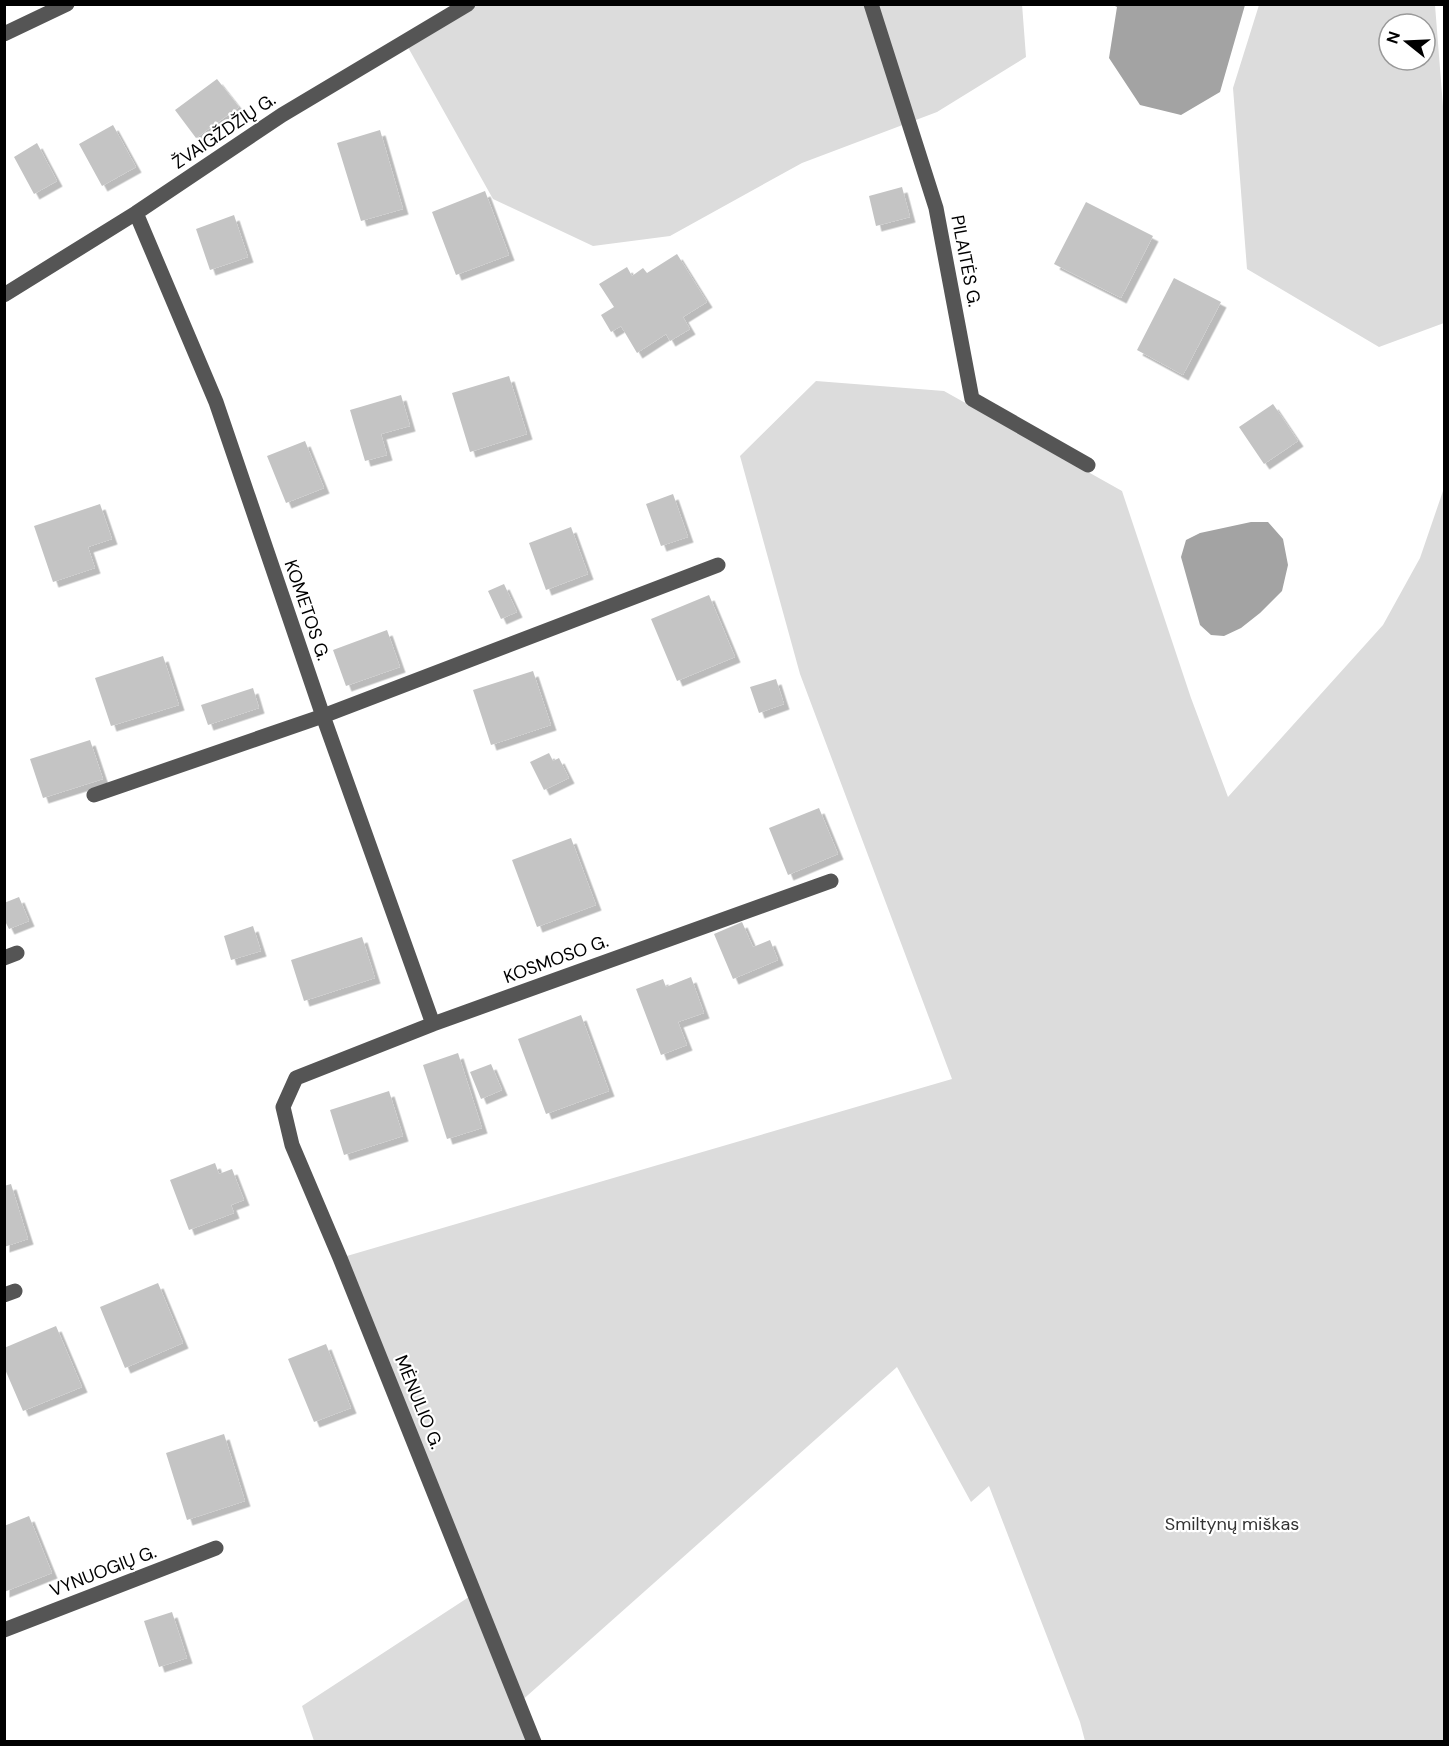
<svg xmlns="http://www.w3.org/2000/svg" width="1449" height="1746" viewBox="0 0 1449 1746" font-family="'DM Sans',sans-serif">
  <defs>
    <filter id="shadow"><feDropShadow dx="5.5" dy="5.5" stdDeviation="0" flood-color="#0004"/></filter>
  </defs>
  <rect width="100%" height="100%" fill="#fff"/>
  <!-- green -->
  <path fill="#dcdcdc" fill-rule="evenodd" d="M1022,4L1026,57L937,112L802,163L670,236L593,246L493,199L405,42L468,5Z
    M1259,5H1435L1444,119V323L1379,347L1247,269L1233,88ZM1389,24H1425V60H1389Z
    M816,381L944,391L1122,491L1191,698L1228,797L1383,625L1420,558L1444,488V1741H1085L1080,1722L989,1486L971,1502L897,1367L519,1703L534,1741H314L302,1706L475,1593L340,1258L952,1079L800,674L740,456Z"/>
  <!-- water -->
  <path fill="#a3a3a3" d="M1113,5H1245L1220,92L1181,115L1140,105L1109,58L1117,7Z
    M1251,522H1268L1283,539L1288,565L1282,591L1260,613L1241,628L1224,636L1211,635L1200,625L1181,557L1186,540L1200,533Z"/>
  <!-- building -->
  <path fill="#c4c4c4" filter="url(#shadow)" d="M217,79L239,107L196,138L175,110Z
    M113,125L136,167L102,186L79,144Z
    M380,130L403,209L361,221L337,143Z
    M37,143L57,181L34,194L14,157Z
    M902,187L910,217L876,226L869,196Z
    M485,191L509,255L456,275L432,212Z
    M1086,202L1153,236L1121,298L1054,264Z
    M234,215L248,257L210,270L196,229Z
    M677,254L707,302L683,317L690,329L670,341L666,334L637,353L621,326L611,332L601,315L614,307L599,284L627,267L632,276L643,268L647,273Z
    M1174,278L1221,302L1183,375L1137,350Z
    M509,376L527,434L470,452L452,393Z
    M401,395L410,426L381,434L387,455L365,461L350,410Z
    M1273,404L1298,441L1264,464L1239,427Z
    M305,441L324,488L286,503L267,456Z
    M673,494L688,537L661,546L646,504Z
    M100,504L112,539L88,547L95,568L53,582L34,526Z
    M571,527L588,574L546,590L529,543Z
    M504,584L517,612L501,619L488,591Z
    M709,595L735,657L677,681L651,619Z
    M387,630L400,667L346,686L333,650Z
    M163,656L179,705L111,726L95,678Z
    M533,671L551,725L491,745L473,690Z
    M776,679L784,704L759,713L750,687Z
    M253,688L259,708L208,725L201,705Z
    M90,740L103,779L43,798L30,759Z
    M549,753L553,761L559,758L569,778L544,790L530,762Z
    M819,808L838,854L788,875L769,828Z
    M571,838L596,905L537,927L512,860Z
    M19,897L29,921L9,929L4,919V903Z
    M742,922L753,947L770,940L778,960L733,979L714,934Z
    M253,926L261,951L231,960L224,936Z
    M362,937L375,978L304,1001L291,960Z
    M691,977L704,1013L678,1022L687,1045L661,1055L636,989L663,979L666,987Z
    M581,1015L609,1091L546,1114L518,1039Z
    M458,1053L482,1128L447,1139L423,1065Z
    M491,1064L502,1090L481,1099L470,1072Z
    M389,1091L403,1136L344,1155L330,1110Z
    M215,1163L219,1174L232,1169L244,1200L231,1205L234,1213L189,1230L170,1180Z
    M11,1184L28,1239L4,1247V1186Z
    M158,1283L183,1343L125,1368L100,1307Z
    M56,1326L82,1387L23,1411L4,1367V1348Z
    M326,1344L351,1408L314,1422L288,1359Z
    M224,1434L245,1501L187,1520L166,1453Z
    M29,1516L52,1573L4,1592V1526Z
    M172,1612L187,1658L159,1667L144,1621Z"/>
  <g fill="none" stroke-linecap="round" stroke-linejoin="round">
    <!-- minor -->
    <path stroke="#555" stroke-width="15" d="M871,4L936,208L972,399L1088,465
      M4,34L67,4
      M136,213L216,402L323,716L433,1024
      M4,295L136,213L282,115L468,4
      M94,795L323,716L718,565
      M4,958L17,953
      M4,1295L15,1291
      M4,1630L216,1548
      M534,1742L340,1258L292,1145L283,1107L296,1078L433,1024L831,881"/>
  </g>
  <g text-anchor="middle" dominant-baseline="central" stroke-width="4.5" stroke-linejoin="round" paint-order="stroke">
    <!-- street labels -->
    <g font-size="18" fill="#000" stroke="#fff">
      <text transform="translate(224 131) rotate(-34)">ŽVAIGŽDŽIŲ G.</text>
      <text transform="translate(966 261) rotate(79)">PILAITĖS G.</text>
      <text transform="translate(307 610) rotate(71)">KOMETOS G.</text>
      <text transform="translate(556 959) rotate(-20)">KOSMOSO G.</text>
      <text transform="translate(419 1402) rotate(68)">MĖNULIO G.</text>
      <text transform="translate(103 1571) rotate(-21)">VYNUOGIŲ G.</text>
    </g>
    <!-- park labels -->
    <g font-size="18" fill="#333" stroke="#fff">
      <text x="1232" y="1524">Smiltynų miškas</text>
    </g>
  </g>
  <!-- border -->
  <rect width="1449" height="1746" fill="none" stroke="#000000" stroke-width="12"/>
  <!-- north arrow -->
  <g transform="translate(1407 42) rotate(288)"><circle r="28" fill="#ffffff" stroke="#999999" stroke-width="1.5"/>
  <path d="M0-4.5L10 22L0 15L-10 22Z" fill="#000000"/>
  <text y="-9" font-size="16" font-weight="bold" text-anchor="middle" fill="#000000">N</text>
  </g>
</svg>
